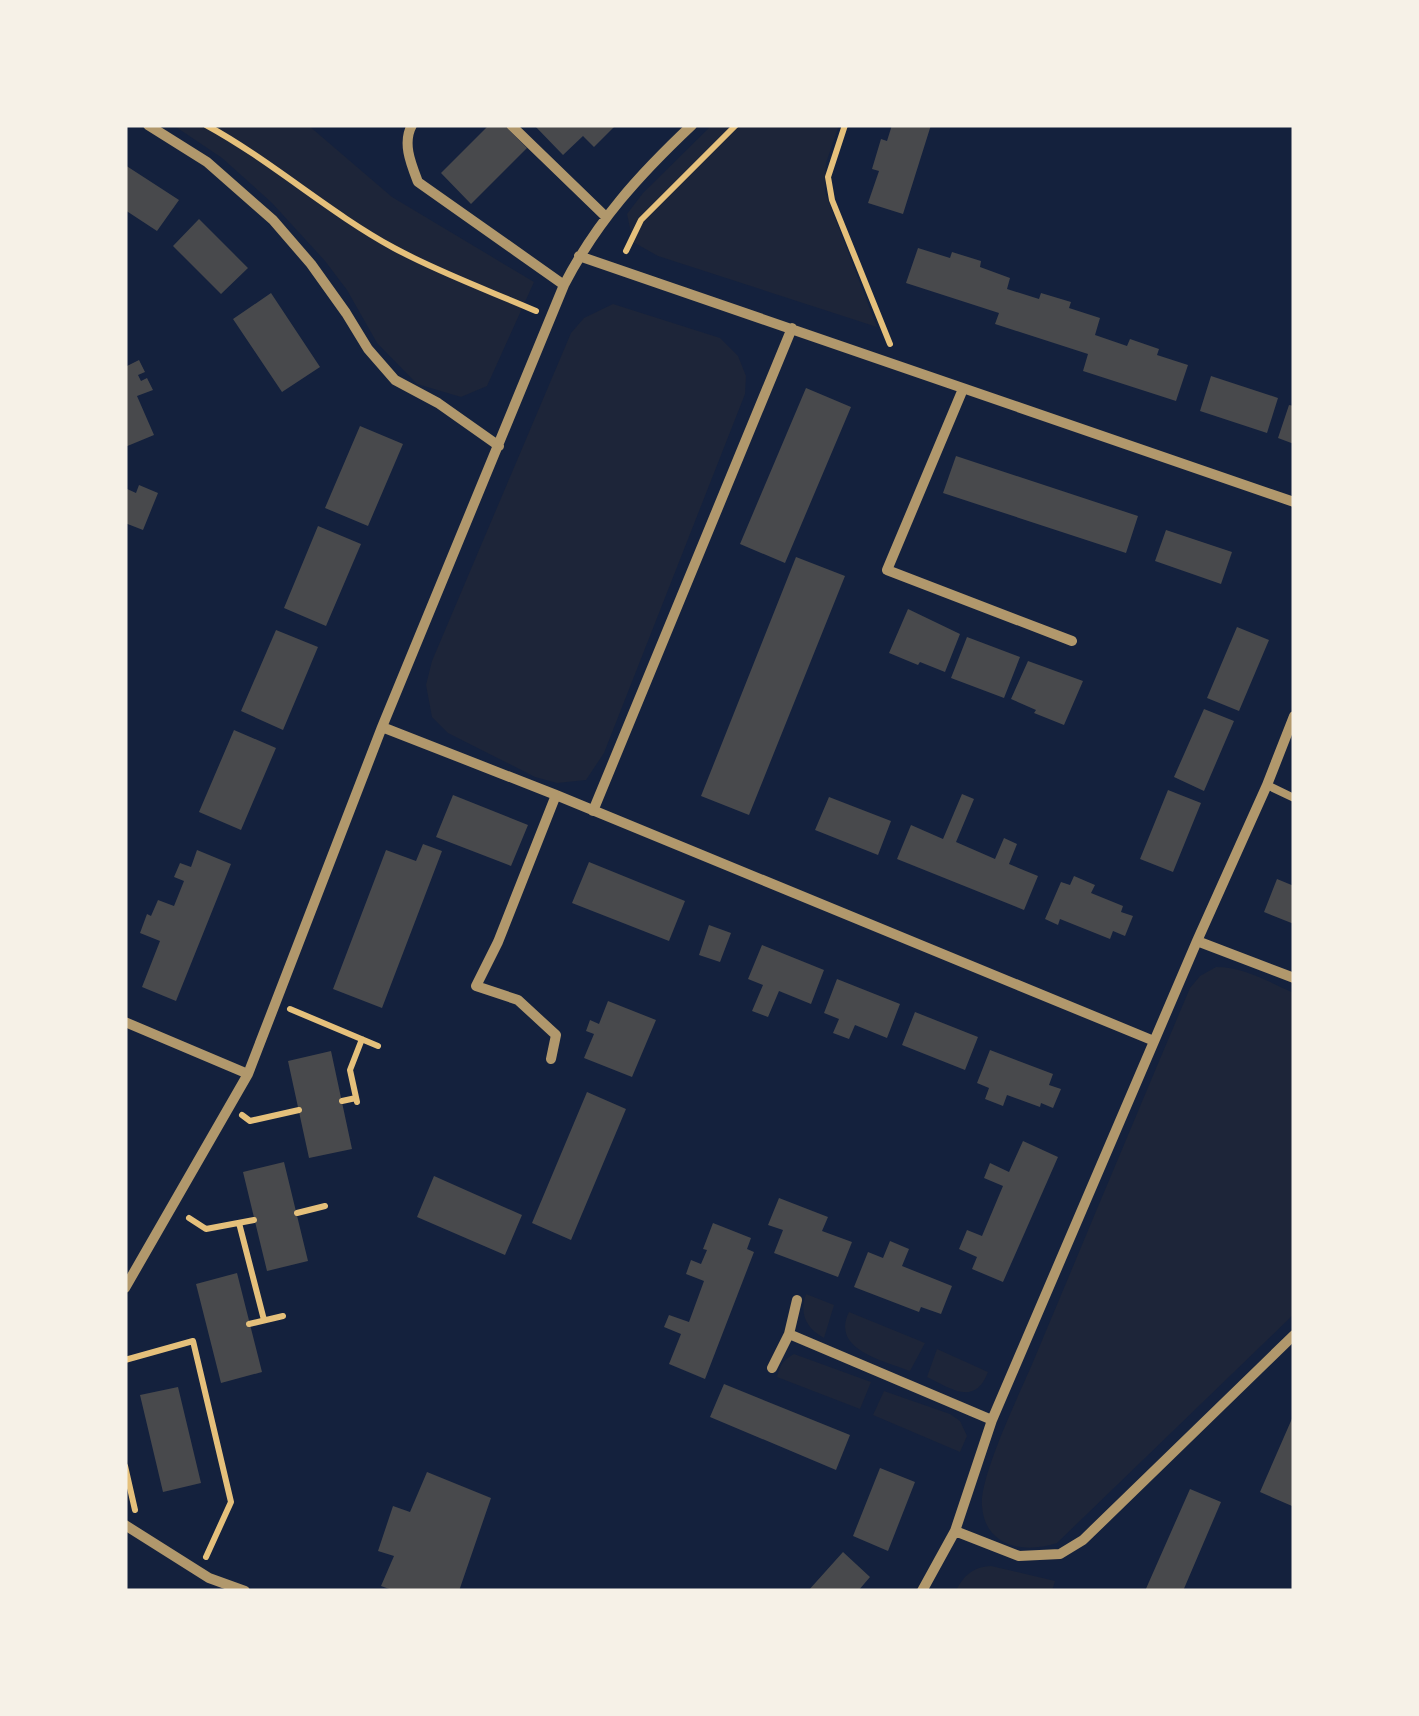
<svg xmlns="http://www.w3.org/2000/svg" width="1419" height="1716" viewBox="0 0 1419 1716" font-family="'DejaVu Sans',sans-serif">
  <rect width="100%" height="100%" fill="#14213d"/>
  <!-- green -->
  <path fill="#1d2539" d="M173,125H308L392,197L534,282L487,386L461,397L417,384L377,343L347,290L325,261L272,203L222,158Z
    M712,125H839L826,163L825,192L877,327L658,256L633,242L627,214L643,193Z
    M613,304L720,338L738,356L746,376L745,394L604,753L586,780L557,783L535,777L448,733L432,717L426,685L432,661L571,333L584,318Z
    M1216,967C1244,967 1269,982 1294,993V1314L1057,1543C1024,1554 985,1547 982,1506C979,1477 1020,1393 1033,1362C1085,1238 1137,1113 1190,988L1200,976Z
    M806,1294L834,1305L824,1338C806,1328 799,1314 806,1294Z
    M849,1312L925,1343L910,1371C885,1361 830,1350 849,1312Z
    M937,1349L988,1372C975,1407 950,1388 927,1377Z
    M794,1354L871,1382L860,1409L777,1377C780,1365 783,1360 794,1354Z
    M884,1391L950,1414L960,1421L967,1436L960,1452L873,1415Z
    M991,1566L1055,1581L1052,1591H956C964,1575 973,1567 991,1566Z"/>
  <!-- building -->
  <path fill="#48494c" d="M489,125H504L527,148L471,204L441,173Z
    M534,125H616L594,147L583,136L563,155Z
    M892,125H931L903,214L868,203L879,171L872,169L881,139L887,141Z
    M125,165L179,200L157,231L125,210Z
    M199,219L248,268L221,294L173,246Z
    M918,248L950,258L952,252L981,261L980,267L1010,278L1007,289L1039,299L1041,293L1071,302L1069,308L1100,318L1095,335L1127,346L1130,339L1159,349L1157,355L1188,365L1176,401L1083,371L1088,354L995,324L999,313L906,283Z
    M271,293L320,367L282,392L233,319Z
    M139,360L145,372L138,375L141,381L147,378L153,390L137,396L154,435L125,447V367Z
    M1211,376L1278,398L1267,433L1200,411Z
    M806,388L851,407L785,563L740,544Z
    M1289,405L1294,406V444L1278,438Z
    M360,426L403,444L368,526L325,508Z
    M956,456L1138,516L1126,553L943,493Z
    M139,485L158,493L143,530L125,523V488L136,493Z
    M318,526L361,544L326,626L284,608Z
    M1166,530L1232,552L1221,584L1155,561Z
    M796,557L845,576L749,815L701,796Z
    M908,609L960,634L945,672L920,662L918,665L889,653Z
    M1237,627L1269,640L1239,711L1207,698Z
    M276,630L318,647L283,730L241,711Z
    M967,637L1020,657L1004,698L951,678Z
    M1028,661L1083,681L1064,725L1034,713L1036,710L1011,699Z
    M1204,709L1234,721L1204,791L1174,777Z
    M234,730L276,748L241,830L199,812Z
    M1168,790L1201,803L1173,872L1140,859Z
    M962,794L974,799L956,842L995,859L1004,838L1017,844L1009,864L1038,876L1024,910L897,859L911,825L943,839Z
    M453,795L528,825L511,866L436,837Z
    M829,797L891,821L878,855L815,830Z
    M423,844L442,851L382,1008L333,989L386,850L416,861Z
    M197,850L231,864L176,1001L142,987L160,941L140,933L147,914L151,916L158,900L174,906L184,881L174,877L180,863L191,867Z
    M589,862L685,901L669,941L572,903Z
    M1074,876L1095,885L1091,893L1123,906L1121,912L1133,916L1125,936L1113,931L1110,939L1060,919L1058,925L1045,919L1061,882L1070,885Z
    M1277,879L1294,886V924L1264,912Z
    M709,925L731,933L720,962L699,955Z
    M762,945L824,970L811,1004L779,991L768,1017L752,1011L763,985L748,979Z
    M837,979L900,1004L887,1038L855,1025L849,1039L833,1033L839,1019L824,1013Z
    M608,1001L656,1020L632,1077L584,1058L594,1034L586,1031L590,1020L599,1024Z
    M915,1012L978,1037L965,1070L902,1045Z
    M990,1050L1053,1074L1049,1085L1061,1089L1053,1108L1041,1103L1040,1107L1007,1095L1003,1106L985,1099L989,1088L977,1083Z
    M331,1051L352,1149L309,1158L288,1061Z
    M587,1092L626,1109L571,1240L532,1223Z
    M1023,1141L1058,1157L1003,1282L972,1269L977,1257L959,1249L967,1230L982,1236L1003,1186L984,1178L990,1163L1009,1172Z
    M284,1162L308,1261L267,1271L243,1172Z
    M434,1176L522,1215L505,1255L417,1217Z
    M779,1198L828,1217L822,1231L852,1242L838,1277L774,1253L783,1230L768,1225Z
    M713,1223L751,1238L747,1249L754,1252L705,1379L669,1364L681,1334L664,1327L669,1315L689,1322L704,1281L686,1274L691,1260L701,1264L707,1250L703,1249Z
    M890,1241L909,1249L902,1266L952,1286L941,1314L921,1307L919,1312L854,1287L868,1252L883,1258Z
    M237,1273L262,1372L221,1383L196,1284Z
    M724,1384L850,1435L836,1470L710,1417Z
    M178,1387L201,1483L163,1492L140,1395Z
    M1294,1414V1502L1292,1506L1260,1492Z
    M880,1468L915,1482L888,1551L853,1536Z
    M427,1472L491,1498L459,1591H395L381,1586L394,1556L378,1551L393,1506L410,1512Z
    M1190,1489L1221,1502L1183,1591H1145Z
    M843,1552L870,1577L858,1591H808Z"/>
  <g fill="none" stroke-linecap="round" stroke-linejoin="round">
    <!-- path -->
    <path stroke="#e5c07b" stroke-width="6" d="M206,125C272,161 328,212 394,248C438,272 490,291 536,311
      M845,125L828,177L832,200L890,344
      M626,251L641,220L736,125
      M290,1009L378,1046
      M342,1101L356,1098
      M357,1102L350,1070L362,1039
      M242,1115L250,1121L299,1110
      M297,1213L325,1206
      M189,1218L206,1229L254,1220
      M239,1223L264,1320
      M249,1324L283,1316
      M125,1360L193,1341L231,1502L206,1557
      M125,1466L135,1510"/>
    <!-- service -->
    <path stroke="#b1986c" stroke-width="8" d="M1267,785L1294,798"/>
    <!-- minor -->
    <path stroke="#b1986c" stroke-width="10" d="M148,125L207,162L273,220L311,264L346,313L368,349L395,380L438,403L499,446
      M412,125C402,143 411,164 418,182L564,285
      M511,125L605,216
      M579,256L1294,502
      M963,389L887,570L1072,641
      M382,727L556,795L1154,1041
      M593,811L792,328
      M1197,941L1294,978
      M125,1022L248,1074
      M551,1059L556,1035L518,1000L476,986L498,942L556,795
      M125,1288L248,1074L382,727L564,285C597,221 640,174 692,125
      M789,1334L797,1300
      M772,1368L789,1334L992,1420
      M125,1525L209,1578L245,1591
      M955,1531L1019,1556L1060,1554L1083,1540L1294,1335
      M922,1591L955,1531L992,1420L1197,941L1267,785L1294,716"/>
  </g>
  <!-- border -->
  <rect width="1419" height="1716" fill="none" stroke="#f6f1e7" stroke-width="255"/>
</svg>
